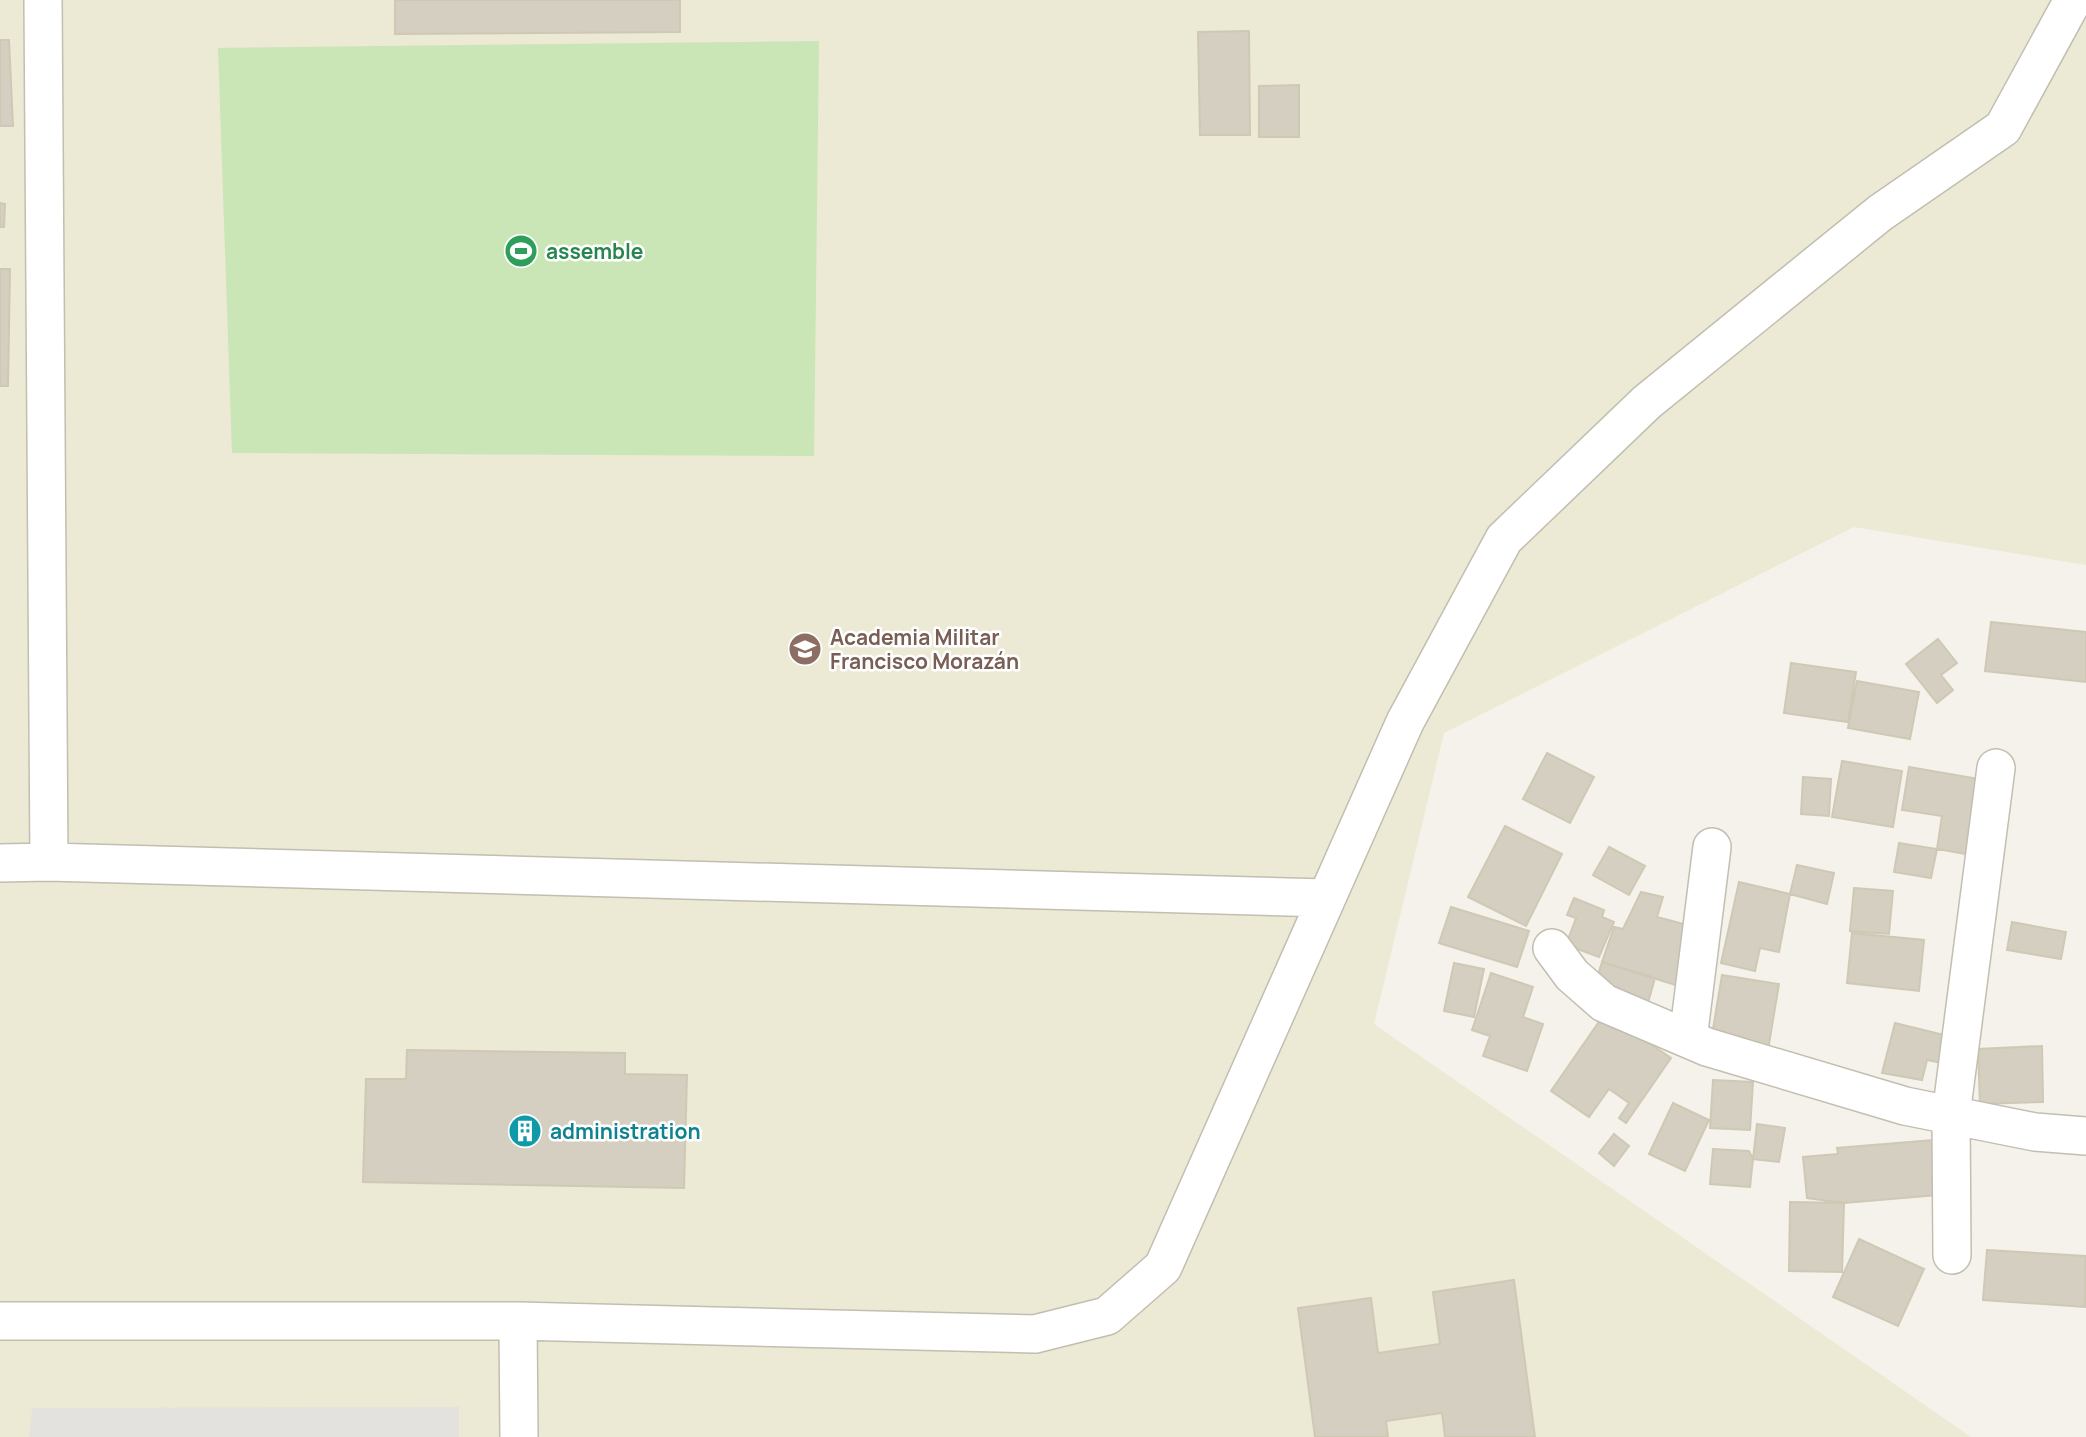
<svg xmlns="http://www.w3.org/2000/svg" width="2086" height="1437" viewBox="0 0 2086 1437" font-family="Manrope,sans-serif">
  <rect width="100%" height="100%" fill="#f4f2ea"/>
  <!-- education -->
  <path fill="#ece9d5" d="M0,0H2086V565L1854,527L1444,733L1374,1024L1971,1437H0Z"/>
  <!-- green -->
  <path fill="#cae5b6" d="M819,41L814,456L232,453L218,48Z"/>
  <!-- parking -->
  <path fill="#e3e2de" d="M459,1407V1437H29L32,1408Z"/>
  <!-- building -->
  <path fill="#d5cfc1" stroke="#cfc8b4" stroke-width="2" d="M395,0H680V32L395,34Z
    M1249,31L1250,135H1200L1198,32Z
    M0,40H9L13,126H0Z
    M1299,85V137H1259V86Z
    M0,203L5,204L4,227H0Z
    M0,269H10L8,386H0Z
    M1991,622L2086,632V682L1985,671Z
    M1938,639L1957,663L1941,675L1953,690L1937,703L1906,664Z
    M1791,663L1856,672L1848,722L1784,713Z
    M1857,681L1919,692L1910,739L1848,728Z
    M1547,753L1594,777L1570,823L1523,799Z
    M1842,761L1902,771L1893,827L1832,817Z
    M1909,767L1979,779L1966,854L1937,849L1942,816L1902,810Z
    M1803,777L1831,779L1829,816L1801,814Z
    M1505,826L1562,854L1526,926L1468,897Z
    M1899,843L1937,849L1931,878L1894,872Z
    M1609,847L1645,866L1629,895L1593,875Z
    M1797,865L1834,873L1827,904L1790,894Z
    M1739,882L1790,894L1779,952L1760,948L1755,971L1721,963Z
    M1854,888L1893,891L1889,934L1850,931Z
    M1641,892L1663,897L1657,917L1691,926L1685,988L1602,962L1614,927L1623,929Z
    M1574,898L1604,910L1602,917L1614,922L1599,957L1566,945L1576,918L1567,915Z
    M1451,907L1529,931L1517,967L1439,943Z
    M2012,922L2066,932L2061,959L2007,950Z
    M1852,933L1924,940L1919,991L1847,983Z
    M1602,962L1655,978L1646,1010L1594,988Z
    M1454,963L1484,969L1474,1017L1444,1011Z
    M1491,973L1533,987L1523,1017L1543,1024L1527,1071L1483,1056L1490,1036L1472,1030Z
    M1722,975L1779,984L1768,1050L1711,1041Z
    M1605,1013L1671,1058L1626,1123L1619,1118L1629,1103L1609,1089L1589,1117L1551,1091Z
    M1895,1023L1948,1036L1942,1063L1927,1060L1922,1080L1882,1073Z
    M2042,1046L2043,1102L1980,1104L1978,1049Z
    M407,1050L625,1053V1074L687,1075L684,1188L363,1182L366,1079H406Z
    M1713,1080L1753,1082L1750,1130L1710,1128Z
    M1673,1103L1709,1120L1685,1171L1649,1154Z
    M1757,1124L1785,1128L1779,1162L1753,1159Z
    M1614,1134L1629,1146L1614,1166L1599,1153Z
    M1945,1139L1949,1194L1844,1203L1807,1198L1803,1157L1838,1154L1837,1148Z
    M1713,1149L1749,1151L1753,1159L1750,1187L1710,1184Z
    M1790,1202L1844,1203L1842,1272L1789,1271Z
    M1859,1239L1924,1269L1898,1326L1833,1297Z
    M1987,1250L2086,1256L2085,1307L1983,1300Z
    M1514,1280L1535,1437H1445L1442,1413L1386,1421L1388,1437H1315L1298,1308L1371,1298L1378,1353L1440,1344L1433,1292Z"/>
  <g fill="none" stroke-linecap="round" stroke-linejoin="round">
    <defs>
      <path id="minor" d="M43,0L49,862
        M0,863L49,862L1326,898
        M1552,948L1572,975L1604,1003L1707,1047L1905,1106L2035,1132L2086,1136
        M1688,1039L1712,847
        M1952,1255L1951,1115L1996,768
        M0,1321H518L1035,1334L1107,1316L1163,1267L1405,722L1504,539L1647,402L1880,213L2003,128L2073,0
        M518,1321L519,1437"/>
    </defs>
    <!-- minor casing -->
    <use href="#minor" stroke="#c2beb0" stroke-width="40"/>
    <!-- minor -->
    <use href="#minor" stroke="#fff" stroke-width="37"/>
  </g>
  <!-- icons -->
  <defs>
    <symbol id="stadium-disc" viewBox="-11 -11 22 22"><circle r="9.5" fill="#2e9e5b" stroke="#fff"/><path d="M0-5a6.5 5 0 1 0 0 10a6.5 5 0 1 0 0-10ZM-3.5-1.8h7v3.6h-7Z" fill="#fff"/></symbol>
    <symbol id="university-disc" viewBox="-11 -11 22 22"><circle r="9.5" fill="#8d6e63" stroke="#fff"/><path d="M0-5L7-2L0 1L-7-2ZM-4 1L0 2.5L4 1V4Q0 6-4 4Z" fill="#fff"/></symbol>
    <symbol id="building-disc" viewBox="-11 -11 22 22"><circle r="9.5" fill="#0f9aa8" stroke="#fff"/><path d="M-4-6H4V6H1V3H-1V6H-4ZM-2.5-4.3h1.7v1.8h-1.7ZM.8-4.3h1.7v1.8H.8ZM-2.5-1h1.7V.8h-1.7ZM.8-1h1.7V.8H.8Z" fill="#fff"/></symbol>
  </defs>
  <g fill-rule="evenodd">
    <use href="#stadium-disc" x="502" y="232" width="38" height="38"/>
    <use href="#university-disc" x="786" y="630" width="38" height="38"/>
    <use href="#building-disc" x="506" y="1112" width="38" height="38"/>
  </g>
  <g text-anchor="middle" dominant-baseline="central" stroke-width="5" stroke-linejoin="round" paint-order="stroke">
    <!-- leisure labels -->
    <g font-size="21" font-weight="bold" fill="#27864d" stroke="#fff" text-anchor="start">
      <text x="546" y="251">assemble</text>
    </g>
    <!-- education labels -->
    <g font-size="21" font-weight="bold" fill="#785e54" stroke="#fff" text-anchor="start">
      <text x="830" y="637">Academia Militar<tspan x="830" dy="24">Francisco Morazán</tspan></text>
    </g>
    <!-- culture labels -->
    <g font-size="21" font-weight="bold" fill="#0d838f" stroke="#fff" text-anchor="start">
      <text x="550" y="1131">administration</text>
    </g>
  </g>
</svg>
